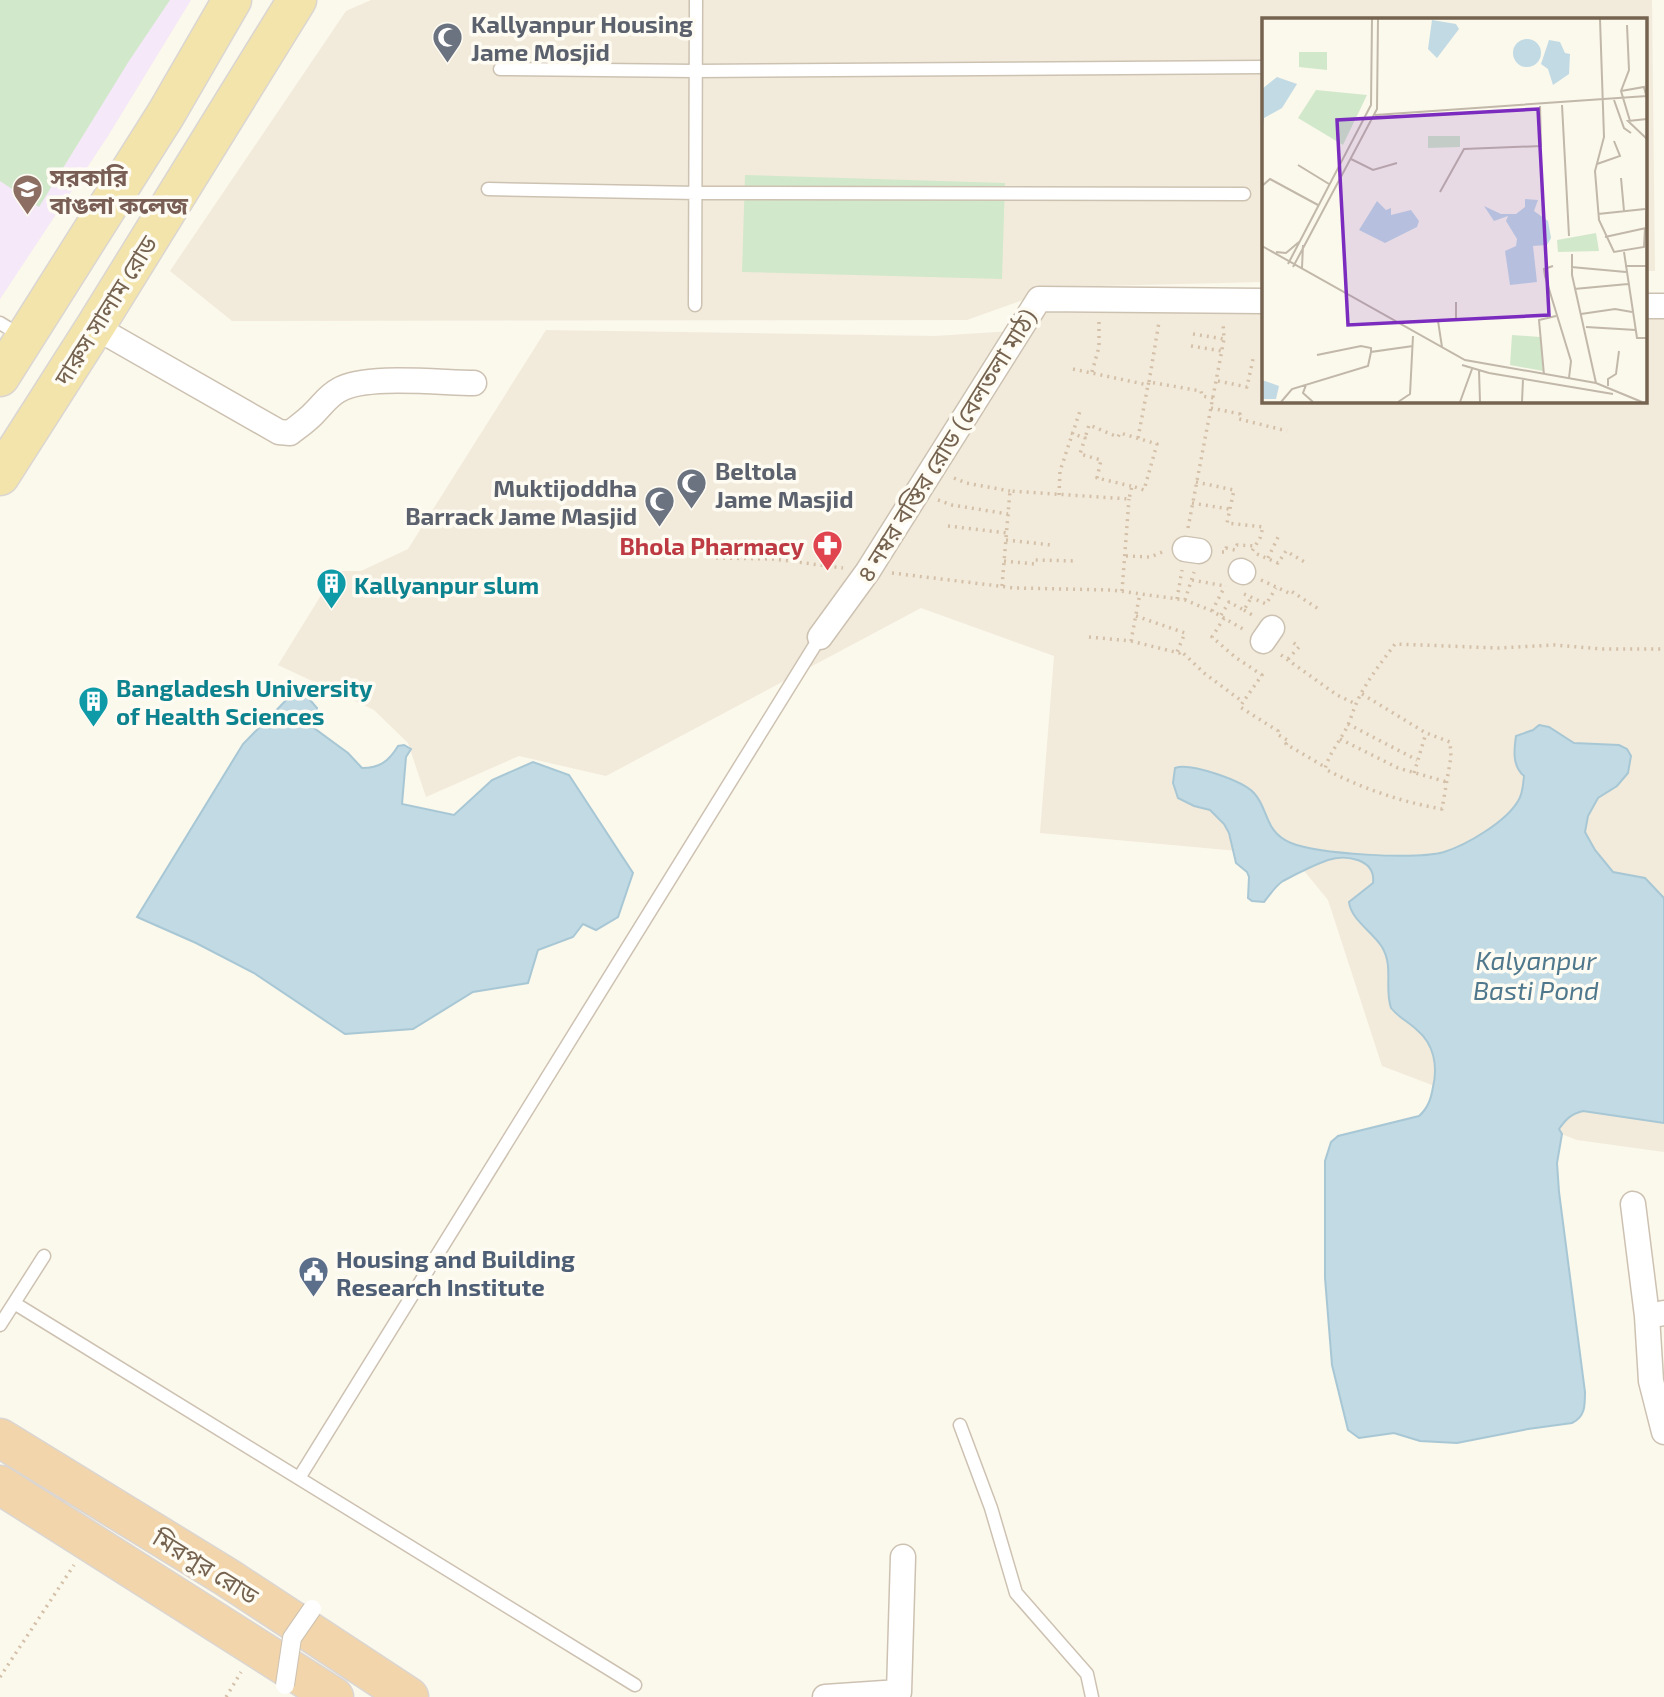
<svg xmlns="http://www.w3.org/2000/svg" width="1664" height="1697" viewBox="0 0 1664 1697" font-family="'Exo 2','Noto Sans Bengali',sans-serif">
  <rect width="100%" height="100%" fill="#fbf8ec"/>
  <!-- residential -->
  <path fill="#f2ebdb" d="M371,0H1652L1655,271H1645V19H1263V282L1059,287L967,320L232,321L170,271L346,11Z
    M1033,299L1263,300V401H1645V301H1664V1152L1577,1140L1382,1066L1328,900L1282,844L1249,852L1040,833L1054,656L921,608L606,776L519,756L426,797L408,743L374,710L278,665L336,571H361L408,549L546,330L935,336L1012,331Z"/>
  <!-- education -->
  <path fill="#f5e8f8" d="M0,0H191L108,136L0,299Z"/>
  <!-- green -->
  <path fill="#d2e8cb" d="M0,0H170L129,61L39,207L0,181Z
    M745,175L1005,183L1002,279L742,272Z"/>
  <!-- water -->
  <path fill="#c1dae4" stroke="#a8c7d5" stroke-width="2" d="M299,687L317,708L314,728L348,753L362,768C380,768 389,761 398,746L404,745L411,749L406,757L402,804L454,815L492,780L533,762L569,775L633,873L618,917L596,930L583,924L573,937L538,950L528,983L473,992L413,1029L345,1034L254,973L196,943L137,917L243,744Z
    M1539,725L1549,727L1574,743L1619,745L1627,749L1631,756L1628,773L1617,786L1598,798L1588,816L1585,832L1595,850L1613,872L1645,878L1664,898V1123L1583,1111C1571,1114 1566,1119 1559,1129L1562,1134L1557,1163L1559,1192L1585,1392C1585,1406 1585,1417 1572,1423L1528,1429L1457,1443L1420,1441L1394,1433L1359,1438L1348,1430L1332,1365L1325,1278V1161L1331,1142L1338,1136L1419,1116C1428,1108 1431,1099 1433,1087C1438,1066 1434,1044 1417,1030C1409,1022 1399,1018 1391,1008C1384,988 1394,967 1382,947C1373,932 1351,920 1349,902L1373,883C1376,859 1346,854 1328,860C1314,865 1296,874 1283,881C1275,886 1270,895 1264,902L1252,901L1248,898L1249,877L1247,872L1236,863L1229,833L1224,824L1210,810L1194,806L1178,798L1173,783L1175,768C1190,762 1243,781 1254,793C1269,809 1264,832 1291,843C1318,854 1415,860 1444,852C1466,845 1506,822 1518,801C1523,794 1523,784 1524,776C1512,766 1514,750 1516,736L1533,730Z"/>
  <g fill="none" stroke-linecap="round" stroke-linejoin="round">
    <defs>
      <path id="service" d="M500,69L695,71L1263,67
        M488,189L697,193L1244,194
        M695,305L696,0
        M0,323L21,336
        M14,1303L635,1685
        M0,1325L44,1256
        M960,1425L991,1508L1016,1593L1087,1674L1092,1697
        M299,1478L820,637"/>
      <path id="minor" d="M1645,306H1664
        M95,327L279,432L290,433C299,426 308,420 315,412C323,404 329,395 339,390C365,374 442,383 474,383
        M1185,549L1199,551
        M1241,571L1243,572
        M820,637L868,571L1039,299L1263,301
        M1263,641L1272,628
        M1633,1204L1647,1316
        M1664,1313L1647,1316L1651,1381L1664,1432
        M825,1697L899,1692L903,1557"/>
      <path id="primary" d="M0,377L166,114L232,0
        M0,476L95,327L297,0"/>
      <path id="trunk" d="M0,1438L228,1578L409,1697
        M0,1485L334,1697"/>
    </defs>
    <!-- service casing -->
    <use href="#service" stroke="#cdc2b2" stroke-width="15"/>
    <!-- minor casing -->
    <use href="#minor" stroke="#cdc2b2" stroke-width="27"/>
    <!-- primary casing -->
    <use href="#primary" stroke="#dbd6d2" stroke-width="41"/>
    <!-- trunk casing -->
    <use href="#trunk" stroke="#dbd6d2" stroke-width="41"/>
    <!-- path -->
    <path stroke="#d4c0a8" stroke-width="3.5" stroke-dasharray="2 5" stroke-linecap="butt" d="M1193,334L1224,339
      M1191,346L1222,351
      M1073,369L1148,385L1149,382L1201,391L1202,396L1214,398
      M1092,372L1099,347V322
      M1218,381L1247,387L1253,359
      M1149,382L1159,322
      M1211,408L1240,414L1239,419L1287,431
      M1071,433L1085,438L1080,454L1101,460L1097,478L1131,486
      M1138,438L1148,385
      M954,478L966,483L1010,491
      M1196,482L1234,490L1227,523L1263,527L1260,538L1251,553
      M1059,495L1060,471L1081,408
      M938,500L952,505L1008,514
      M1192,503L1229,509
      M948,526L1007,533
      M1188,528L1224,339L1223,322
      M1006,540L1051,545
      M1222,552H1225L1226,548L1235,550L1237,545L1256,546
      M1257,554L1278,563L1286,551L1308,564
      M1126,556L1150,557L1165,551
      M716,558L774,559L843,568
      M1268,558L1280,533
      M1004,561L1034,564L1035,560L1077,561
      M892,573L1015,588L1112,590L1185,600L1212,611L1243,629
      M1192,580L1225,586
      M1261,580L1289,593L1291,591L1320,610
      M1002,586L1010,491L1129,499L1132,486L1144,490L1157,444L1120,433L1118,437L1089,425L1085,438
      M1122,591L1129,499
      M1244,594L1266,604L1276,588
      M1177,599L1182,570
      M1185,600L1194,572
      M1244,610L1254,616
      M1212,611L1225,586
      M1221,615L1229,602L1244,610L1251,598
      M1136,616L1185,633L1177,652
      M1224,618L1212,637L1235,657L1262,675L1243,702
      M1089,637L1131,641L1140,593
      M1131,641L1179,653L1181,651L1204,673L1243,702L1240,707L1278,731L1277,734L1289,741L1286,744L1325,767
      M1281,655L1337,695L1356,704
      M1288,659L1299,647L1290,640
      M1362,694L1426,733L1450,742L1451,757L1442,809C1401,802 1361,788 1325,769C1329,753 1341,740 1348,725C1351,718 1353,711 1356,704C1365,683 1381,663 1395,644L1498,648L1554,645L1602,649H1664
      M1348,724L1417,760
      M1340,739L1398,768L1447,782
      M1414,773L1426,733
      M0,1677L74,1565
      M226,1697L241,1672"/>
    <!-- service -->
    <use href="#service" stroke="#fff" stroke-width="12"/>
    <!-- minor -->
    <use href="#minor" stroke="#fff" stroke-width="24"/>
    <!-- primary -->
    <use href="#primary" stroke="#f3e4ab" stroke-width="38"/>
    <!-- trunk -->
    <use href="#trunk" stroke="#f2d5aa" stroke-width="38"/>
    <defs>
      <path id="pedestrian-bridge" d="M285,1685L292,1638L312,1609"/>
    </defs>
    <!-- pedestrian-bridge casing -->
    <use href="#pedestrian-bridge" stroke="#cdc2b2" stroke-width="20" stroke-linecap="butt"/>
    <!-- pedestrian-bridge -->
    <use href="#pedestrian-bridge" stroke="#fff" stroke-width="18"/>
  </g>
  <!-- icons -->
  <defs>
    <symbol id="mosque-pin" viewBox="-11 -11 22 30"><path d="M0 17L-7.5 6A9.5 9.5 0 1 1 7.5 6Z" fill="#6b7280" stroke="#fefbf2"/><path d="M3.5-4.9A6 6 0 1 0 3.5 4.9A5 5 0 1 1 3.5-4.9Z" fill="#fff"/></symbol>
    <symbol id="university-pin" viewBox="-11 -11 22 30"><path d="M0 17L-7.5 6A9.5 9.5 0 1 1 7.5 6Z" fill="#8d6e63" stroke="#fefbf2"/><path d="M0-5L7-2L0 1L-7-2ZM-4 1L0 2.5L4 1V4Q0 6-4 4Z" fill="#fff"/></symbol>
    <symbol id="pharmacy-pin" viewBox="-11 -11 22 30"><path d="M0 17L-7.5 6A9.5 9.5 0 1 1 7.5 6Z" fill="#e0444e" stroke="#fefbf2"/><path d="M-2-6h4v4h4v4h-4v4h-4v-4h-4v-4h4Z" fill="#fff"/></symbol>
    <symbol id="building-pin" viewBox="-11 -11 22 30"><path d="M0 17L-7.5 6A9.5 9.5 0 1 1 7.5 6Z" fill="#0f9aa8" stroke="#fefbf2"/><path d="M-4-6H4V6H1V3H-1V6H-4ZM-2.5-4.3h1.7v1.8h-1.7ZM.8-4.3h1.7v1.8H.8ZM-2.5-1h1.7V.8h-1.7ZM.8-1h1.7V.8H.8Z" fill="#fff"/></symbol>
    <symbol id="civic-pin" viewBox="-11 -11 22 30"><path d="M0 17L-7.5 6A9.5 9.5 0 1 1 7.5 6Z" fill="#5c6f8a" stroke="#fefbf2"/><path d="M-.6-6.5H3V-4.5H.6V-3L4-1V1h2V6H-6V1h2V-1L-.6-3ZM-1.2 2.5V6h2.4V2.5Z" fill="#fff"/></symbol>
  </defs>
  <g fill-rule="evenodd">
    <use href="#mosque-pin" x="430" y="20" width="35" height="47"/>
    <use href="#university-pin" x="10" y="172" width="35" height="47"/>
    <use href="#mosque-pin" x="674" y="466" width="35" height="47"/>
    <use href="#mosque-pin" x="642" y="484" width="35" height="47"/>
    <use href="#pharmacy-pin" x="810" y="528" width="35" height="47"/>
    <use href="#building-pin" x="314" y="566" width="35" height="47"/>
    <use href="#building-pin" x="76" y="684" width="35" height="47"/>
    <use href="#civic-pin" x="296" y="1254" width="35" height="47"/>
  </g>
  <g text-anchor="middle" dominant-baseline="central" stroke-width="7" stroke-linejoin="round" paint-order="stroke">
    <!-- worship labels -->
    <g font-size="24" font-weight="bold" fill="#5b616d" stroke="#fefbf2" text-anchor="start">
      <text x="471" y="23">Kallyanpur Housing<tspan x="471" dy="28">Jame Mosjid</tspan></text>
      <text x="715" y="470">Beltola<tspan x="715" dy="28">Jame Masjid</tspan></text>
      <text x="637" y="487" text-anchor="end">Muktijoddha<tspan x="637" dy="28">Barrack Jame Masjid</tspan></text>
    </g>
    <!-- education labels -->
    <g font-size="24" font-weight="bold" fill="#785e54" stroke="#fefbf2" text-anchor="start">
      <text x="50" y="176">সরকারি<tspan x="50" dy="28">বাঙলা কলেজ</tspan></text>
    </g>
    <!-- street labels -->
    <g font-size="24" fill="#756350" stroke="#fefbf2">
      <text transform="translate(105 310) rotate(-58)">দারুস সালাম রোড</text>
      <text transform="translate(946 445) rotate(-58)">৪ নম্বর বস্তির রোড (বেলতলা মাঠ)</text>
      <text transform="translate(206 1566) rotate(32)">মিরপুর রোড</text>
    </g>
    <!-- health labels -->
    <g font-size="24" font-weight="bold" fill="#be3a42" stroke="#fefbf2" text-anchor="end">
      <text x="804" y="545">Bhola Pharmacy</text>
    </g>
    <!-- culture labels -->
    <g font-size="24" font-weight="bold" fill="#0d838f" stroke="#fefbf2" text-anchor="start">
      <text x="354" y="584">Kallyanpur slum</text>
      <text x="116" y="687">Bangladesh University<tspan x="116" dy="28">of Health Sciences</tspan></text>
    </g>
    <!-- service labels -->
    <g font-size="24" font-weight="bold" fill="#4e5e75" stroke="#fefbf2" text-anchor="start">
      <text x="336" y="1258">Housing and Building<tspan x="336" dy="28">Research Institute</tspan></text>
    </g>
    <!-- water labels -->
    <g font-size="26" font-style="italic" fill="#4f788d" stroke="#fefbf2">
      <text x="1536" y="959">Kalyanpur<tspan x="1536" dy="30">Basti Pond</tspan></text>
    </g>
  </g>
  <!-- overview -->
  <g transform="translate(1262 18)">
    <rect width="385" height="385" fill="#fbf8ec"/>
    <path d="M37,34H65V52L37,49ZM54,72L105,77L81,127L36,100ZM166,118H198V129L166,130ZM334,215L337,233L296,234L295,222ZM250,317L278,319L281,353L248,347Z" fill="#d2e8cb"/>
    <path d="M170,2L194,6L197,11L175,40L166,31ZM251 35a14 14 0 1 1 28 0a14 14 0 1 1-28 0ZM287,22L298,24L303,35L308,36L307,56L291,67L286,51L279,46ZM15,59L35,66L20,90L2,100L0,116V71ZM263,181L276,182L272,193L286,203L289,220L285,227L271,228L275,264L248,267L243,233L254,228L255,221L244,203L246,198L232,203L222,188L239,196H254L263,189ZM115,183L124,192L129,190V197L149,192L157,203L155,209L123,225L97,212ZM0,362L17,368L14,381H0Z" fill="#c1dae4"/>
    <path fill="none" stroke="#c1b8a9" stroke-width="2" d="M338,1L342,119L333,153L337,202L352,234L382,229L383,210M365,7L367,52L359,73L368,103M359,73L382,69L385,81M352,82L362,110L369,115M300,87L307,218M113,97L385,78M385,101L366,103L385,121M89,141L111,152L135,145M335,146L358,138L352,123M36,147L67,166M359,160L362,193M0,168L8,161L56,187M178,174L202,131L279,128L278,88M336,196L383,191M384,210L385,176M343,219L384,210M0,228L203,342L334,365L380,384M14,234L24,235L37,224M362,234L375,320H385M310,236V257L334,365M26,246L109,87L110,1M291,248L282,251L283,258L309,343L307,360M363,248H385M31,249L115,91L116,1M309,249L364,254M40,250L41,227M312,271L366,266M319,296L353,291L370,294M324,309L374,312M180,329L176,303L194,301V284M55,337L99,328L109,330V334M200,347L227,355L351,376M217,353L218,384M282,357L277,302L294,298M44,367L41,375L51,384M346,368V361L354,356L357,333M19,384L30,371L106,348L109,334L151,328M136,384L148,376L151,318M198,384L210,351M260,384L261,361"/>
    <path fill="#7b2cbf" fill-opacity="0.15" stroke="#7b2cbf" stroke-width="3.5" d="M276,91L287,297L86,307L75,102Z"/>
    <rect width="385" height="385" fill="none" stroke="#756350" stroke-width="3.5"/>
  </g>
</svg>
